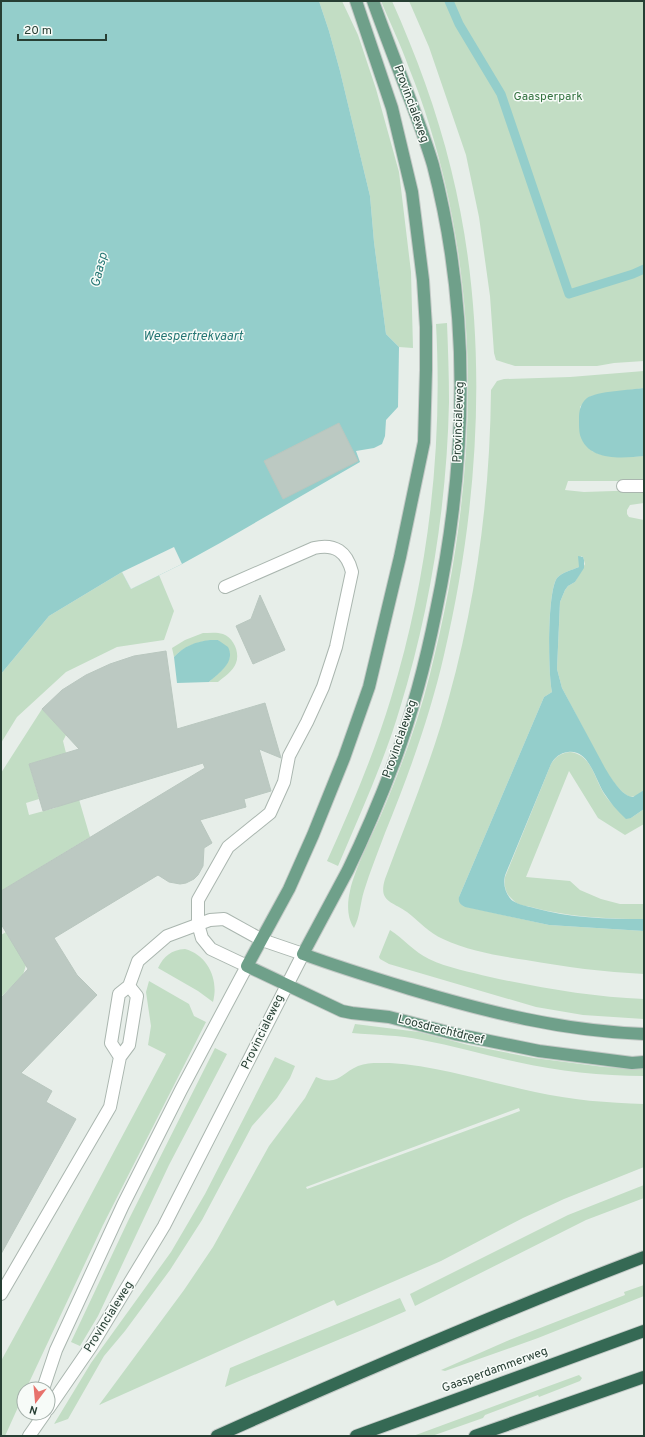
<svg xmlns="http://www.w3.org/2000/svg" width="645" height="1437" viewBox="0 0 645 1437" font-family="Overpass,sans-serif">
  <rect width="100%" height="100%" fill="#e7eee9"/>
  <!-- green -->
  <path fill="#c2ddc4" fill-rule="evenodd" d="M319,1H342L358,35L376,89L399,172L411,272L413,348L399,347L386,334L374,242L370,196L340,71L329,31Z
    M381,1H392C416,55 437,111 451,169C490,325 481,498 444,655C430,716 409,774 385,833C378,852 370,871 364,891C360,904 360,917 354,928C347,918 347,903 350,891C355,868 371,838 381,815C400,770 418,723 430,674C471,512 483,347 445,183C436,144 424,105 409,68C401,45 390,23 381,1Z
    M409,1H644V361L614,363L597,366H515L496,360L494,353L490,296L479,217L466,155L429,47Z
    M447,323C448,349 449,375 449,402C447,503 430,611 400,708C384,762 360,814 338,866L327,861C351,808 374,754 391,698C428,578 443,449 436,324Z
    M644,371V388L591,396L587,399L580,407L592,451C608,459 627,457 644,456V481H568L565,490L584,492L644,490V503L630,505L627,510V514L629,517L644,520V790L636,796L630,797C619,792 611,778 604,768L562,688L557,669L560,602L565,590L568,586L575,582L585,564L583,557L581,556L579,567C572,570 562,572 557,578C547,591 548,674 552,692L544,697L459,897L460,903L463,906L549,925L644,931V974C604,972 565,967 526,960C498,956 469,951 443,939C429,933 419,921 407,912C392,901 378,902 385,879C404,828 425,777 441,725C474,616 490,504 491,390L497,381L504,379L570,377Z
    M122,572L131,589L159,575L174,611L164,640L117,647L66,672L17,717L1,743V674L49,616Z
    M203,633C209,633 217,632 223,634C234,638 240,653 236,663C233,671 224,677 218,682H209C217,674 230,666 230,653L218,640C202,640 185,645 174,657L172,648L185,640Z
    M42,709L66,735L63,741L66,753L29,764L39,799L26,803L29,815L55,808L78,796L90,837L1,891V773Z
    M570,752C594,755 594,782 607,798C613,806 623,812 631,818L644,809V824L625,835L598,818L569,771L526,877L570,881L580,890L601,899L620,904H644V919C606,919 568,917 531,907C524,906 517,905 512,899C505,893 504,885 505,877L551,764C556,756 561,753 570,752Z
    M390,930C404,939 414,952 429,959C448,968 470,972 490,977C541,988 592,997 644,999V1019L583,1015L536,1007L389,964L380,959L379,957Z
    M6,932L26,965L23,975L1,997V935Z
    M185,949C208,955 219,980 213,1002L198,991L158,968C164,956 171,950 185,949Z
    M149,981L189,1004L194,1016L206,1022L103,1225L26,1389H24V1394L5,1436H1V1361L52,1268L166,1054L148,1045L151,1026L146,992Z
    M355,1024L419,1032L468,1045L534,1058L604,1067L644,1069V1076C602,1076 558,1071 517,1062C485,1055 454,1046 422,1040C399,1035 375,1035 352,1033Z
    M215,1048L227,1054L169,1165L98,1316L80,1346L71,1342L128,1221Z
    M275,1057L295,1066L290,1078L277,1098L252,1126L202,1220L170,1270L125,1331L104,1356L68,1419L54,1424L91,1363L171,1252L205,1194Z
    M390,1063C439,1066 487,1082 535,1092C571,1100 608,1103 644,1104V1167L564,1199L523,1218L441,1261L337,1306L334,1300L99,1405L184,1290L213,1247L269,1146L305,1098L316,1077C338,1087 341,1073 358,1066C368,1062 379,1063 390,1063ZM519,1108L520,1111L307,1189L306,1187Z
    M644,1185V1198L586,1220L415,1306L410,1294L568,1215Z
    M644,1285V1296L538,1338L445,1371L441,1370L507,1341L625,1295L624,1292Z
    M400,1298L406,1311L374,1325L225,1387L230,1368Z
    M579,1375L582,1378L580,1381L539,1397L538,1395L485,1415L483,1418L432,1436H413Z"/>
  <!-- water -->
  <path fill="#94cecb" d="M1,1H319L329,31L340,71L370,196L374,242L386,334L399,347L398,407L386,420L385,436L382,444L374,448L356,451L360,462L220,543L182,564L131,589L122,572L49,616L1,674Z
    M644,388V456C623,458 588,462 580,435C579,431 579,425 579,420C579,411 580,404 587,398C597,391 631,390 644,388Z
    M578,556L583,557L584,560V568L575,582L568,586L565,590L560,602L557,669L562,688L605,768C610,776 622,797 633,797L644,790V809L631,818L626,819C617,811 610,802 604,793C595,779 589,749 568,752C560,753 555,757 551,764L506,873C502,882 505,895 513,901C519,905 527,906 534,908C569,918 607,919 644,919V931L549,925L465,907C460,905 458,902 459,897L544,697L552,692C548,674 547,592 557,578C562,572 572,570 579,567Z
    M210,640H218L228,647C236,662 219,673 209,682L177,683L174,657C184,646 195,642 210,640Z"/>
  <!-- pier -->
  <path fill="#e7eee9" d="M174,547L182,564L131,589L122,572Z"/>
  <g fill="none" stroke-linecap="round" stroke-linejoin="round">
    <!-- stream -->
    <path stroke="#94cecb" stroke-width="9" d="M449,1L459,24L501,94L569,294L633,274L644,269"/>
  </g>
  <!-- building -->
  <path fill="#bcc9c2" stroke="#b9c7bf" d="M339,423L358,461L283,499L264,461Z
    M260,595L285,650L253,664L236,626L251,619Z
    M166,651L177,729L265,703L281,758L259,749L271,791L244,799L246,807L200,820L212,843L204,848L203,866L198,875L194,879L186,883L180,884L169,882L158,875L54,938L77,975L97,995L21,1073L52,1091L46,1102L76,1119L1,1254V998L28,969L1,924V891L205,768L203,763L43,811L29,764L79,749L42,709L62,690L86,675L110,664L134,656Z"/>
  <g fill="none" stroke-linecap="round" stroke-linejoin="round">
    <defs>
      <path id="service" d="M623,486H644
        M225,587L314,548C335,543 347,552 352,572L336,647L323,687L307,722L289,756L284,782L270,813L228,847L198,900V924L202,938L211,949L247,966
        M120,1057L111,1043L119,994L129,986L138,961L167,936L210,920L224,919L262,940
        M1,1294L110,1107L120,1057L129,1045L137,996L129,986"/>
      <path id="tertiary" d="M43,1389L56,1350L123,1205L181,1090L247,966
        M48,1409L92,1345L164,1226L303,954L262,940
        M29,1436L45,1413"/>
      <path id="primary" d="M356,1L392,108L412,192L423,280L426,327V370L424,442L400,557L369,687L344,758L313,835L289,889L247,966L342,1011L352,1013L389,1017L455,1034L539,1051L632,1063L644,1062
        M373,1C384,32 396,63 408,94C417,118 426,141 433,165C471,311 467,464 436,611C426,661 413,711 395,760C381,797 365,835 348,870C333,898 318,926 303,954C338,967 374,978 410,989C487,1012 563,1031 644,1034"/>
      <path id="motorway" d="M217,1436C358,1373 500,1312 644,1257
        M356,1436L644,1331
        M475,1436L644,1377"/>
    </defs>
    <!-- service casing -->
    <use href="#service" stroke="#aab6af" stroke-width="14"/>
    <!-- tertiary casing -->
    <use href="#tertiary" stroke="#aab6af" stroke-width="14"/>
    <!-- primary casing -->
    <use href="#primary" stroke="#c3c9c6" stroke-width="14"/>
    <!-- motorway casing -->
    <use href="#motorway" stroke="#c3c9c6" stroke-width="14"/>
    <!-- service -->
    <use href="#service" stroke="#fff" stroke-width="12"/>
    <!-- tertiary -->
    <use href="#tertiary" stroke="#fff" stroke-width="12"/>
    <!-- primary -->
    <use href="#primary" stroke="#6fa08a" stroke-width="12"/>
    <!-- motorway -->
    <use href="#motorway" stroke="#356954" stroke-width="12"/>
  </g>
  <g text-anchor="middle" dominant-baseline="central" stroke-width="3" stroke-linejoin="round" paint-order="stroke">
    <!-- park labels -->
    <g font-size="12" fill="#347340" stroke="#f7fbf8">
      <text x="548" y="97">Gaasperpark</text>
    </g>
    <!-- street labels -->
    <g font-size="12" fill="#273f34" stroke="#f7fbf8">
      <text transform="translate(411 104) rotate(70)">Provincialeweg</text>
      <text transform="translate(459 422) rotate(-88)">Provincialeweg</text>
      <text transform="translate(400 739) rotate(-71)">Provincialeweg</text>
      <text transform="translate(441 1030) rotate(14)">Loosdrechtdreef</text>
      <text transform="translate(263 1032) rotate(-64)">Provincialeweg</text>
      <text transform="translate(109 1317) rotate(-58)">Provincialeweg</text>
      <text transform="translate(495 1370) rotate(-20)">Gaasperdammerweg</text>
    </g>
    <!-- water labels -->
    <g font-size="13" font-style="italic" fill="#257774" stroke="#f7fbf8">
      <text transform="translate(100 270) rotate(-76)">Gaasp</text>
      <text x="193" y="337">Weespertrekvaart</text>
    </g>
  </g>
  <!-- border -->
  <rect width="645" height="1437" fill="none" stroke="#273f34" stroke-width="4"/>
  <!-- north arrow -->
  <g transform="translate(36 1401) rotate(196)"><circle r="19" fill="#f7fbf8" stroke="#a4b0aa"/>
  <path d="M0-3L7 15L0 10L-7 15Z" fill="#e7726c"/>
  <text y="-6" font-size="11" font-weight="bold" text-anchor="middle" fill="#273f34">N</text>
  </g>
  <!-- scale -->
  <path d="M18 34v6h88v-6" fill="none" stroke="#273f34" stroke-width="2"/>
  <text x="24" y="34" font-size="12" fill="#273f34" stroke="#f7fbf8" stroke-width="3" paint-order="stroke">20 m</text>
</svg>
